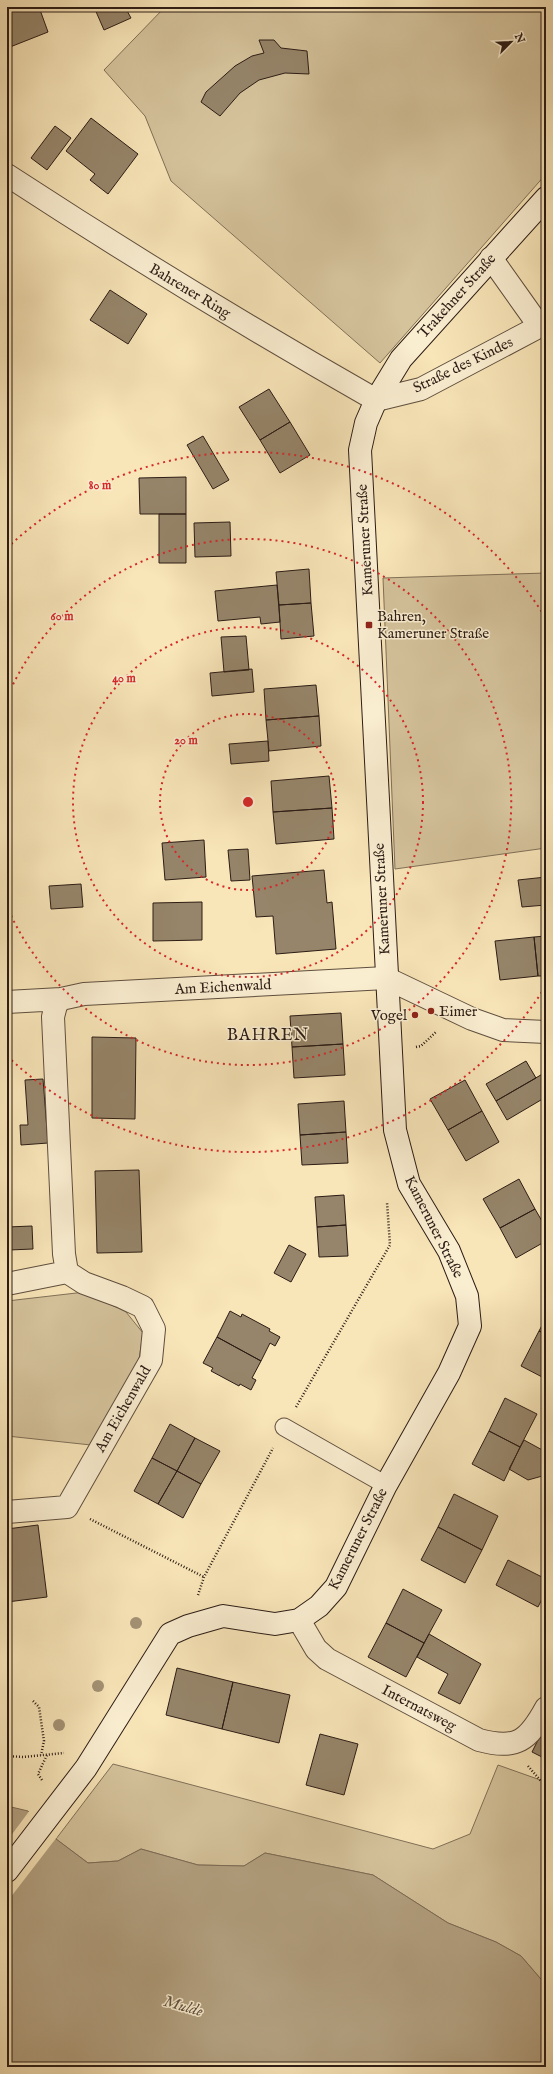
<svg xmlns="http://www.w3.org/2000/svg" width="553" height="2074" viewBox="0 0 553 2074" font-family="'IM FELL English',serif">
  <rect width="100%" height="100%" fill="#f8e5b8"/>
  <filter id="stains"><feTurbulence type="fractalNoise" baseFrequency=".005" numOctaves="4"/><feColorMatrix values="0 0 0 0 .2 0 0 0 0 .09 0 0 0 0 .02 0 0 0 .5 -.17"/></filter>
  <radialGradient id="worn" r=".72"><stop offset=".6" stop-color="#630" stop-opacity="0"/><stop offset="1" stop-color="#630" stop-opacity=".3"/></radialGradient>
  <!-- green -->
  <path fill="#d5c39c" stroke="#807058" d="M165,7H546V174L380,363L171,181L145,116L104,70Z
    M546,573V848L395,869L383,578Z
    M85,1292L126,1312L143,1333L138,1366L91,1445L7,1436V1301Z
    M7,1754L10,1785L7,1806Z
    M113,1764L433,1849L470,1834L498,1765L546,1782V1985L521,1956L496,1942L448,1923L373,1875L265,1853L244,1866L198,1865L141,1849L118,1861L88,1863L56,1839Z"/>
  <!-- water -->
  <path fill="#b3a181" stroke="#7d6c56" d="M7,1806L28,1811L56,1839L88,1863L118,1861L141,1849L198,1865L244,1866L265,1853L373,1875L448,1923L496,1942L521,1956L546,1985V2067H7Z"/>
  <!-- pier -->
  <path fill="#f8e5b8" d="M30,1810L57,1837L7,1902V1841Z"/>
  <!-- building -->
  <path fill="#96856a" stroke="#2c1c15" d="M7,7H39L48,32L10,47L7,39Z
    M94,7H125L131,18L104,30Z
    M259,40H274L281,48L307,51L309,74L285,73L259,80L240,93L220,116L201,102L206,92L235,66L252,56L264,53Z
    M91,118L138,154L108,194L90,180L95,174L66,151Z
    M55,126L71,138L47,170L31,158Z
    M110,290L147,314L128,344L90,320Z
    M269,389L290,422L260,440L239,407Z
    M290,422L310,455L280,473L260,440Z
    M203,436L229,480L213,489L187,445Z
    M186,477V514H140L139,478Z
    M159,514H186V563H159Z
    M230,522L231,556L195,557L194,523Z
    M309,569L311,603L279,605L276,572Z
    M277,585L280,622L261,624L260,617L218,621L215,591Z
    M311,603L314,636L281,639L279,605Z
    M246,636L249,670L224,672L221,637Z
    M252,669L254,692L212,696L210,673Z
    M316,685L319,716L266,720L264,689Z
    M319,716L321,746L269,751L266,720Z
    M268,741L269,761L231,764L229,744Z
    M329,776L332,808L273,812L271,781Z
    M332,808L334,839L276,844L273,812Z
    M204,840L206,877L165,880L162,843Z
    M248,849L250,880L231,881L228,850Z
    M324,870L327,903L332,902L336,949L276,954L273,916L256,917L252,876Z
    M546,877V905L522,907L518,880Z
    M81,884L83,907L51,909L49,886Z
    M202,902V940L153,941V903Z
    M546,936V976H538L534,937Z
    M534,937L538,976L500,980L495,941Z
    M341,1013L343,1044L292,1047L290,1016Z
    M92,1037L136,1038L135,1119L92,1118Z
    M343,1044L345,1075L294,1078L292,1047Z
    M526,1061L536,1078L496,1101L486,1084Z
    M546,1072V1097L507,1120L496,1101Z
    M43,1079L48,1143L21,1145L20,1125H28L25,1080Z
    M465,1080L482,1111L448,1130L430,1099Z
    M344,1101L346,1132L300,1135L298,1104Z
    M482,1111L499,1142L466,1161L448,1130Z
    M346,1132L348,1163L302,1165L300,1135Z
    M139,1170L142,1252L97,1253L95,1171Z
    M519,1179L535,1209L500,1228L483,1199Z
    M344,1195L346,1225L317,1227L315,1197Z
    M535,1209L546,1228V1241L516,1258L500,1228Z
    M346,1225L348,1256L319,1257L317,1227Z
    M32,1226L33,1249L9,1250L7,1227Z
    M289,1245L306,1254L291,1282L274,1273Z
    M230,1311L241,1317L242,1314L270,1329L269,1331L280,1337L275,1346L270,1343L261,1361L217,1337Z
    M546,1318V1334L539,1331Z
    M539,1331L546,1334V1379L521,1366Z
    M217,1337L261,1361L252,1378L256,1380L251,1390L240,1384L239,1386L211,1371L213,1368L203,1363Z
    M505,1398L537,1414L520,1447L489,1431Z
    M170,1424L195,1438L177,1471L152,1458Z
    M489,1431L520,1447L504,1481L472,1464Z
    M195,1438L220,1451L201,1484L177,1471Z
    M524,1440L546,1452V1475L528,1480L509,1469Z
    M152,1458L177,1471L158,1504L134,1491Z
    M177,1471L201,1484L183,1518L158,1504Z
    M454,1494L498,1516L482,1550L438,1527Z
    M38,1525L47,1597L7,1602V1529Z
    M438,1527L482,1550L465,1583L421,1560Z
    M508,1560L546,1579V1591L538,1607L496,1585Z
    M403,1589L442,1610L424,1643L386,1623Z
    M386,1623L424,1643L406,1677L368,1657Z
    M429,1634L481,1664L460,1704L438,1693L448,1674L417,1657Z
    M177,1668L233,1682L222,1729L166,1715Z
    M233,1682L290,1695L279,1743L222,1729Z
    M546,1724V1759L532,1752Z
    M320,1734L358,1744L344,1795L306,1785Z"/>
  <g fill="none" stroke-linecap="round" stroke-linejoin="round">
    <defs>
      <path id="lane" d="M284,1427L386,1485"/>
      <path id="street" d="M7,175C128,254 251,329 376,400L421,389L546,323
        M491,258L540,327
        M61,999L56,1005L53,1017L64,1254L67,1272
        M7,1002L61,999L84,994L386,978L472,1019L503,1030L546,1032
        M7,1284L67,1272L84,1283L122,1297L143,1307L154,1329L151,1360L67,1507L7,1512
        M299,1620L316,1649L327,1659L479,1740C517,1750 528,1741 546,1708"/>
      <path id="secondary" d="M7,1871L86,1768L170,1634L188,1626L223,1616L275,1624L299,1620L319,1606L336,1587L386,1485L449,1373L470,1326L467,1296L449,1251L409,1184L395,1130L360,450L366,423L376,400L401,359L546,198"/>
    </defs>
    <!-- lane casing -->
    <use href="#lane" stroke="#5f4e3e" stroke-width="19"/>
    <!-- street casing -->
    <use href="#street" stroke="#5f4e3e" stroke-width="24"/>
    <!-- secondary casing -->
    <use href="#secondary" stroke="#2c1c15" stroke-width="24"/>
    <!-- path -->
    <path stroke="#2c1c15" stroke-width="2.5" stroke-dasharray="1 2" stroke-linecap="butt" d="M416,1047L421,1046L437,1031
      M296,1407L390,1245L387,1202
      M90,1519L204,1577
      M198,1595L204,1577L273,1448
      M33,1701L39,1707L44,1741L41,1755
      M7,1756L23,1757L64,1753
      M528,1766L546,1787
      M42,1780L38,1774L47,1755"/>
    <!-- lane -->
    <use href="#lane" stroke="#faeed1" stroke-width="17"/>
    <!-- street -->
    <use href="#street" stroke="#faeed1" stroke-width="22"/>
    <!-- secondary -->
    <use href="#secondary" stroke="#faeed1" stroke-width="22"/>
  </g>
  <!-- trees -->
  <g fill="#a49275">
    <circle cx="136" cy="1623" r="6"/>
    <circle cx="98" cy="1686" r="6"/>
    <circle cx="59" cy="1725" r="6"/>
  </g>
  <!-- distance rings -->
  <g fill="none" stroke="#d62828" stroke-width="2" stroke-dasharray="2 4">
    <circle cx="248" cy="802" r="88"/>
    <circle cx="248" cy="802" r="175"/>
    <path d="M8 695A263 263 0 1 1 8 909"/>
    <path d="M545 987A350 350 0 0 1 7 1056M7 548A350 350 0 0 1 545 617"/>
  </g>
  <!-- markers -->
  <g fill="#8f2418" stroke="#faeed1" stroke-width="1.5">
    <rect x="365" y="621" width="8" height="8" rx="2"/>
    <circle cx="431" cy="1011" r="4"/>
    <circle cx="415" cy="1015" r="4"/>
  </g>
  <g text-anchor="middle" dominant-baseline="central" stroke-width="3" stroke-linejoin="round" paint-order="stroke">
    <!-- street labels -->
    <g font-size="15" fill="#2c1c15" stroke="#faeed1">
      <text transform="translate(190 291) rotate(31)">Bahrener Ring</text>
      <text transform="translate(457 296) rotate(-48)">Trakehner Straße</text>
      <text transform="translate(463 365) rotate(-26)">Straße des Kindes</text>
      <text transform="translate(365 540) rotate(-93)">Kameruner Straße</text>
      <text transform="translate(382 899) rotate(-93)">Kameruner Straße</text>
      <text transform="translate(223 987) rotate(-3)">Am Eichenwald</text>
      <text transform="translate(434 1227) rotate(63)">Kameruner Straße</text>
      <text transform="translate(123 1409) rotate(-60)">Am Eichenwald</text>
      <text transform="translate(358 1539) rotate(-63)">Kameruner Straße</text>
      <text transform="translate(419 1708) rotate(28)">Internatsweg</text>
    </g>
    <!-- poi labels -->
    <g font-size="15" fill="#2c1c15" stroke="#faeed1" text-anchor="start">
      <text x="377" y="616">Bahren,<tspan x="377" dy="17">Kameruner Straße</tspan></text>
      <text x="439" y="1011">Eimer</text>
      <text x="407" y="1015" text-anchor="end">Vogel</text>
    </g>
    <!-- water labels -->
    <g font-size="16" font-style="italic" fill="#625140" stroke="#faeed1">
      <text transform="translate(183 2007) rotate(16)">Mulde</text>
    </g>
    <!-- quarter labels -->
    <g font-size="17" letter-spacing="1" fill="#2c1c15" stroke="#faeed1">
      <text x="268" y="1035">BAHREN</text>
    </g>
  </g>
  <circle cx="248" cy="802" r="6" fill="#d62828" stroke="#faeed1" stroke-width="2"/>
  <g font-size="12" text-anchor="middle" font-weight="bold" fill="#d62828" stroke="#faeed1" stroke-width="3" stroke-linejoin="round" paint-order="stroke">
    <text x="100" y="489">80 m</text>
    <text x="62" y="620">60 m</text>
    <text x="124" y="682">40 m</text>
    <text x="186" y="744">20 m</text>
  </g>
  <!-- margin -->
  <rect width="553" height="2074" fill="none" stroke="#f8e5b8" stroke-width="24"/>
  <rect x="8" y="8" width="537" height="2058" fill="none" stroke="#2c1c15" stroke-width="2"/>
  <rect x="12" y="12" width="529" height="2050" fill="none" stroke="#2c1c15"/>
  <!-- north arrow -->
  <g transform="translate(511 42) rotate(66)" stroke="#faeed1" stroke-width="3" paint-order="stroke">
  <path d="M0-3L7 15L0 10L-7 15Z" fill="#2c1c15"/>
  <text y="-6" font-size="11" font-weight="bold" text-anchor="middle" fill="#2c1c15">N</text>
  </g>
  <rect width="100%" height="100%" filter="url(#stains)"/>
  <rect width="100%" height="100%" fill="url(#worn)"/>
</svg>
